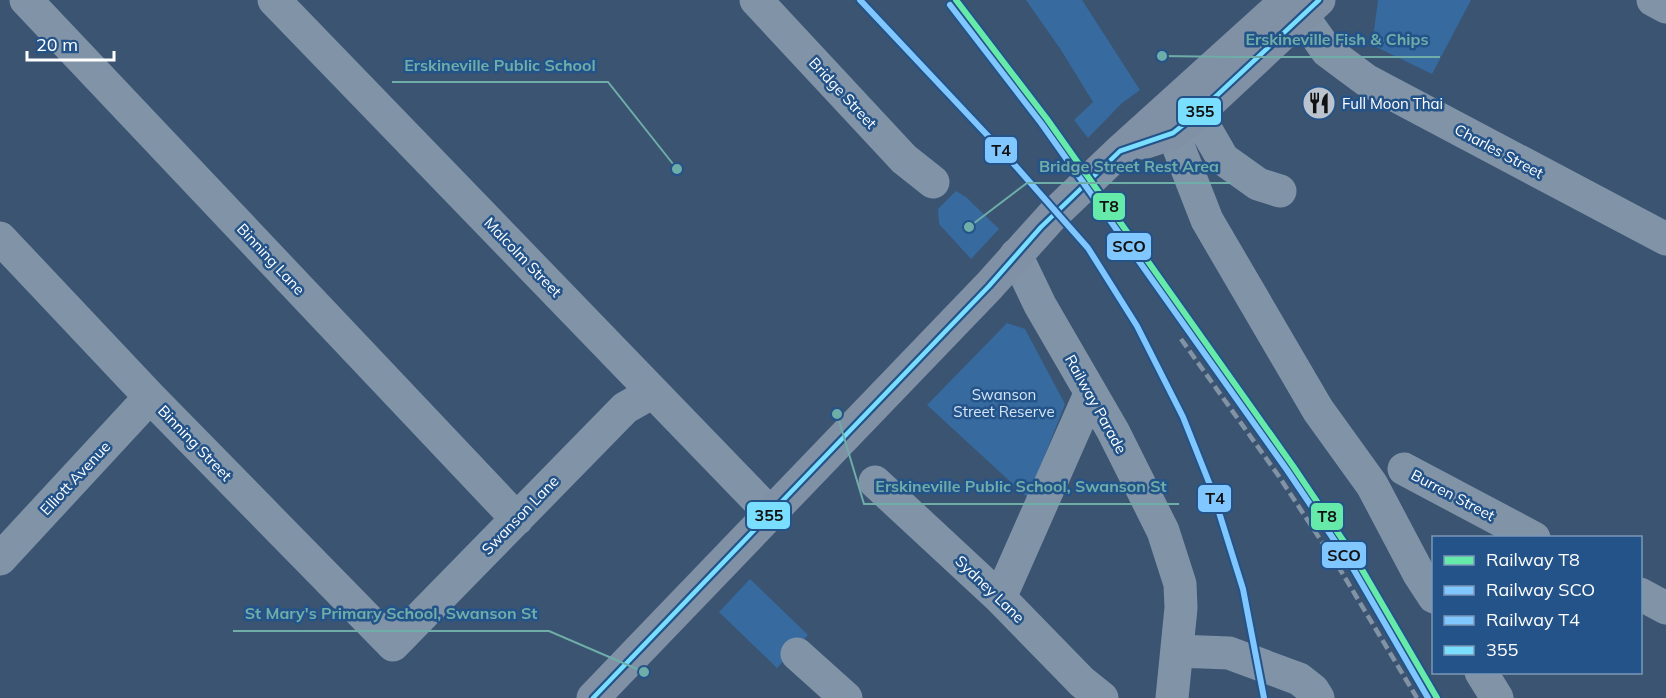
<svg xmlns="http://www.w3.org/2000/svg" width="1666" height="698" viewBox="0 0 1666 698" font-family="Mulish,sans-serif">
  <rect width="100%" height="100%" fill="#3a5472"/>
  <!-- green -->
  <path fill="#376a9f" d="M1026,0H1082L1140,90L1122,103L1088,138L1074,120L1093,102L1061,50Z
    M1378,0H1471L1432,74L1372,45Z
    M956,191L966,197L999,229L971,259L939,224L938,209Z
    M1007,323L1025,329L1065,404L1028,498L927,405Z
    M750,579L808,635L777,668L719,612Z"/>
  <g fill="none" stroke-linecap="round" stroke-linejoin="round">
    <!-- minor -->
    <path stroke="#8194a7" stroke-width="33" d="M26,0L517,519
      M274,0L771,514
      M756,0L904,159L933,182
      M1291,0L1327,51L1366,80L1666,239
      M1653,0L1666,7
      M1197,114L1223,159L1258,184L1280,191
      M1173,133L1207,220L1318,410L1372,485L1419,574L1434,597
      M0,238L150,397L393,645L625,408L653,392
      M1016,255L1040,305L1113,431L1163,531L1180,584L1181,608L1172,698
      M1404,469L1534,538
      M875,482L1000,598L1082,682L1102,698
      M0,559L150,397
      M1640,594L1666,608
      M1000,598L1090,394
      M1177,651L1229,653L1299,679L1313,690L1318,698
      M797,654L846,698
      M1481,672L1497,698"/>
    <!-- major -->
    <path stroke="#8090a5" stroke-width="33" d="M1143,143L1173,133L1197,114L1319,0
      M593,698L989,286L1052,216L1120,151L1287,0"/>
    <!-- rail -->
    <path stroke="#8193a5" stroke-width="4.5" stroke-dasharray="10 4.5" stroke-linecap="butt" d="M1181,339L1278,475L1341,571L1417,698"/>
    <defs>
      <path id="bus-1" d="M593,698L989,286L1041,227L1120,151L1173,133L1197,114L1319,0"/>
    </defs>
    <!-- bus-1 casing -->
    <use href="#bus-1" stroke="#235389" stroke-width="9"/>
    <!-- bus-1 -->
    <use href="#bus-1" stroke="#7adefe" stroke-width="4.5"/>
    <defs>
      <path id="rail-1" d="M956,0L1047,119L1293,466L1357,561L1437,698"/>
      <path id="rail-2" d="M950,5L1041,123L1287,470L1351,565L1428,698"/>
      <path id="rail-3" d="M860,0L1005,154L1088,248L1137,326L1183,417L1212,490L1243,589L1264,698"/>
    </defs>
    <!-- rail-1 casing -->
    <use href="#rail-1" stroke="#235389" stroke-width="10"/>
    <!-- rail-2 casing -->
    <use href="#rail-2" stroke="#235389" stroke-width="10"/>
    <!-- rail-3 casing -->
    <use href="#rail-3" stroke="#235389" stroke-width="10"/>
    <!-- rail-1 -->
    <use href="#rail-1" stroke="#66eaaa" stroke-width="6"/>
    <!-- rail-2 -->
    <use href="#rail-2" stroke="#80c6ff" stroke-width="6"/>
    <!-- rail-3 -->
    <use href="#rail-3" stroke="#80c6ff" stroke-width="6"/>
  </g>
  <!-- icons -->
  <defs>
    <symbol id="restaurant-disc" viewBox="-11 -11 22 22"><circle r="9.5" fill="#bac3ce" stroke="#235389"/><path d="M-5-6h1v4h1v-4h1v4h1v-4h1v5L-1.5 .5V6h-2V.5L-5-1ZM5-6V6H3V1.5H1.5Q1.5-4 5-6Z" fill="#111"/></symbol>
  </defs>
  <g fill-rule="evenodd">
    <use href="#restaurant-disc" x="1300" y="84" width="38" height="38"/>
  </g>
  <g text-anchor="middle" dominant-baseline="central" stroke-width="5" stroke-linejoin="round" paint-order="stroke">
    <!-- street labels -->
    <g font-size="15" fill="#fff" stroke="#235389">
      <text transform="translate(843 93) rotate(47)">Bridge Street</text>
      <text transform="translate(1499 151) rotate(28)">Charles Street</text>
      <text transform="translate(523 257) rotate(46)">Malcolm Street</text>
      <text transform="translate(271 259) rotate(47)">Binning Lane</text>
      <text transform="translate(1096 404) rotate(61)">Railway Parade</text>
      <text transform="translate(195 443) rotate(46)">Binning Street</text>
      <text transform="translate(75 478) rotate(-47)">Elliott Avenue</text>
      <text transform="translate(1453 495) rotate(28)">Burren Street</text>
      <text transform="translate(520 515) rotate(-46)">Swanson Lane</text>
      <text transform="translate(990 589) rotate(44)">Sydney Lane</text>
    </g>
    <!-- poi labels -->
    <g font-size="15" fill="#fff" stroke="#235389" text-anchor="start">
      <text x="1342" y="103">Full Moon Thai</text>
    </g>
    <!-- park labels -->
    <g font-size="15" fill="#d4e5f7" stroke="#235389">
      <text x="1004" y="394">Swanson<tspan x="1004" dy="17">Street Reserve</tspan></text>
    </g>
  </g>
  <!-- callouts -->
  <path fill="none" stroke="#6fada8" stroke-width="2" d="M1162 56L1233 57H1440M677 169L608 82H392M969 227L1027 183H1231M837 414L864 504H1179M644 672L549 631H233"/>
  <g fill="#6fada8" stroke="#235389" stroke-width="2">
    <circle cx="1162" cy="56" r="6"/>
    <circle cx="677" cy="169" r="6"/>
    <circle cx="969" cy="227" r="6"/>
    <circle cx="837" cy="414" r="6"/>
    <circle cx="644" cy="672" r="6"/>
  </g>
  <g font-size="16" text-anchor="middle" font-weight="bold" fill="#6fada8" stroke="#235389" stroke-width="5" stroke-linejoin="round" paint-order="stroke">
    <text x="1337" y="45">Erskineville Fish &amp; Chips</text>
    <text x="500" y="71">Erskineville Public School</text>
    <text x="1129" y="172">Bridge Street Rest Area</text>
    <text x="1021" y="492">Erskineville Public School, Swanson St</text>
    <text x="391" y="619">St Mary's Primary School, Swanson St</text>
  </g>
  <g stroke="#235389" stroke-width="2">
    <rect x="1177" y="97" width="45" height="29" rx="6" fill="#7adefe"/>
    <rect x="984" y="136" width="34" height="28" rx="6" fill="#80c6ff"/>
    <rect x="1092" y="192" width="34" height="29" rx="6" fill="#66eaaa"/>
    <rect x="1106" y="232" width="46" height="29" rx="6" fill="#80c6ff"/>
    <rect x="1197" y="484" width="35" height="29" rx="6" fill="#80c6ff"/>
    <rect x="746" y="501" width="45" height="29" rx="6" fill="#7adefe"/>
    <rect x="1310" y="502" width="34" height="29" rx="6" fill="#66eaaa"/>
    <rect x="1321" y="541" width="46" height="28" rx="6" fill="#80c6ff"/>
  </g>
  <g font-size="16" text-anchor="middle" font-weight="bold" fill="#111">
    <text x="1200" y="117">355</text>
    <text x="1001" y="156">T4</text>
    <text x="1109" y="212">T8</text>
    <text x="1129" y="252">SCO</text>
    <text x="1215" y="504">T4</text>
    <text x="769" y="521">355</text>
    <text x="1327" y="522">T8</text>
    <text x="1344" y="561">SCO</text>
  </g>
  <!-- legend -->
  <rect x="1432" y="536" width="210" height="138" fill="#235389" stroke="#7b98b8" stroke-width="1.5"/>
  <rect x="1444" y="556" width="30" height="9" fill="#66eaaa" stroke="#7b98b8" stroke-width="1.5"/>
  <text x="1486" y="566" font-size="18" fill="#ffffff">Railway T8</text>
  <rect x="1444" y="586" width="30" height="9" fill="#80c6ff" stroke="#7b98b8" stroke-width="1.5"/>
  <text x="1486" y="596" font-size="18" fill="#ffffff">Railway SCO</text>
  <rect x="1444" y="616" width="30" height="9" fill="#80c6ff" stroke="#7b98b8" stroke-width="1.5"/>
  <text x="1486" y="626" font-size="18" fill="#ffffff">Railway T4</text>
  <rect x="1444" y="646" width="30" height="9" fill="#7adefe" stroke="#7b98b8" stroke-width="1.5"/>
  <text x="1486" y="656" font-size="18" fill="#ffffff">355</text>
  <!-- scale -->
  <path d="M27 51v9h87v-9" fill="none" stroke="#ffffff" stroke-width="3"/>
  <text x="36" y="51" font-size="18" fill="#ffffff" stroke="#235389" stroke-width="4.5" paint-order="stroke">20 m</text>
</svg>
